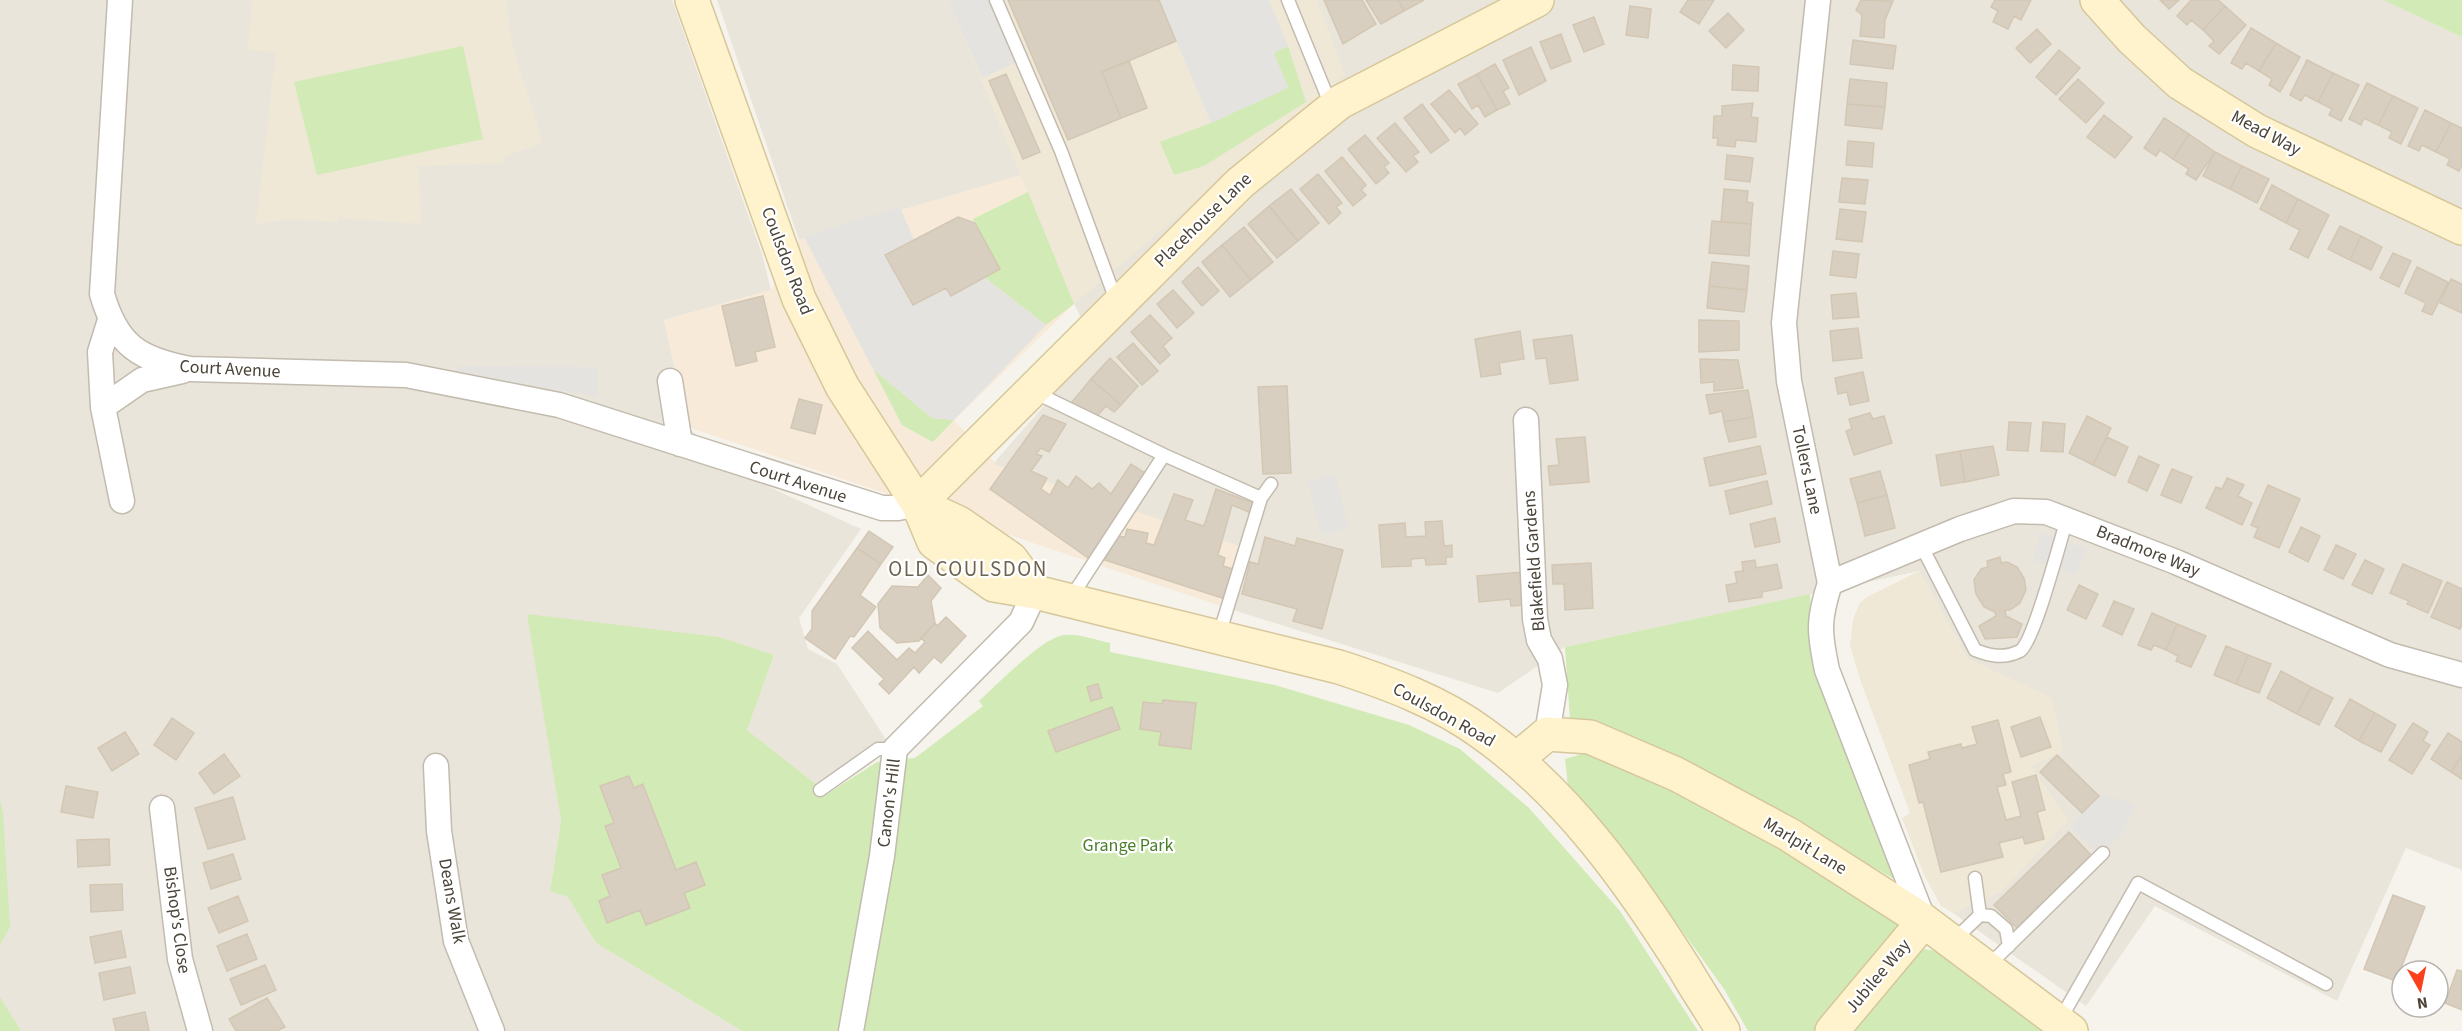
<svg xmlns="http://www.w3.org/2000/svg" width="2462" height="1031" viewBox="0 0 2462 1031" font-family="'Source Sans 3',sans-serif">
  <rect width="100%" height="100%" fill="#f6f3ec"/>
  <!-- residential -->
  <path fill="#eae5da" d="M0,0H672L762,254L771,290L664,320L688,427L736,472L861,529L799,618L808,649L837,664L887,741L816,784L747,730L774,655L528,615L561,821L550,891L568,896L596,943L742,1031H0Z
    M717,0H2383L2462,37V870L2406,848L2337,1001L2155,906L2086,1006L1953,913L2002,891L2031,766L1967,658L1919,571L1565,647L1498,693L1233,610L1249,550L993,464L1096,346L1074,304L1021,175L799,240Z"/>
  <!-- commercial -->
  <path fill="#f7ead8" d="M1021,175L1074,304L954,420L998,466L1249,549L1233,610L688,427L664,320L771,290L799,240Z"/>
  <!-- education -->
  <path fill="#efe8d6" d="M252,0H506L512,45L543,143L504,157L506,163L418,166L422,224L338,218L337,222L289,219L256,224L276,52L248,50Z
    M948,0H1317L1345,75L1074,304Z
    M1919,571L1967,658L2052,698L2063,751L2031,766L2068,820L2002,891L1953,913L1941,906L1924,875L1902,818L1910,813L1861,682L1850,646L1853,619L1860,603L1867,597Z"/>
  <!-- green -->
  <path fill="#d2eab5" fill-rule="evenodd" d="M2383,0H2462V37Z
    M463,46L483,139L317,175L294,82Z
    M1288,46L1306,102L1204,166L1174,175L1160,142L1211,123L1288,87L1273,53Z
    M1028,192L1074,304L1046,325L984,277L1000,269L973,219Z
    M873,369L932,418L954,420L933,442L902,425Z
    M1810,594L1813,659L1896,880L1725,784L1570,720L1565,647Z
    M527,614L719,637L774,655L747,730L816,784L824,796L877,762L915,758L983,706L979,701C997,685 1043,637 1064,635C1079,633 1096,640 1110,643V652L1275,685L1409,725L1460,749L1529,808L1620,911L1698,1031H742L596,943L568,897L550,891L561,821ZM629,776L634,788L644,784L676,870L696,862L704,885L684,893L690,908L646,925L640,910L607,923L599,901L610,896L602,876L621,868L605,827L614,823L601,787Z
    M1585,753L1603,756L1728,814L1894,913L1902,929L1822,1031H1748L1724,989L1647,882L1568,787L1565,759Z
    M0,800L3,814L10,927L0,945Z
    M1925,949L1953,955L2049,1031H1846L1905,959Z
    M0,997L21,1031H0Z"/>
  <!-- parking -->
  <path fill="#e5e3e0" d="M948,0H996L1022,60L982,78Z
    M1159,0H1269L1288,46L1274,53L1288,88L1211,123Z
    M900,207L914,240L885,255L912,305L946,288L951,296L984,277L1046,325L954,420L932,418L873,369L804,237Z
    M458,366L597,367V396L454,373Z
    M1335,474L1348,528L1321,535L1308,481Z
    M2040,533L2061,538L2086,550L2075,574L2033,561Z
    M2104,794L2135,805L2123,833L2100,856L2071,827L2082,813L2099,796Z"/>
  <!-- building -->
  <path fill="#d8cfc1" stroke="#d3c7b4" stroke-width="1.5" d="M1008,0H1159L1176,41L1102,72L1121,118L1068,140Z
    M1324,0H1362L1376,24L1343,44Z
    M1366,0H1398L1404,11L1381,24Z
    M1398,0H1424L1404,11Z
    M1688,0H1714L1699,24L1680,12Z
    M1861,0L1893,1L1885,20L1884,38L1860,36L1862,15L1856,10Z
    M1995,0H2031L2021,20L2014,16L2008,29L1993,22L1998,11L1991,7Z
    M2160,0H2179L2169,9Z
    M2191,0H2218L2225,6L2203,30L2191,20L2187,25L2177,16Z
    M1630,6L1651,9L1648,38L1626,35Z
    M2225,6L2246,25L2219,54L2209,46L2214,41L2203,30Z
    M1728,13L1744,30L1726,48L1709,31Z
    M1594,17L1604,44L1584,52L1573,25Z
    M2251,28L2276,43L2259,71L2246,63L2242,69L2231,63Z
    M2037,29L2051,44L2030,63L2016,48Z
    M1561,34L1571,61L1551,69L1540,42Z
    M1853,40L1896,46L1893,69L1850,64Z
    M2276,43L2300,57L2280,92L2269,85L2272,79L2259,71Z
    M1531,47L1546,81L1519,95L1503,60Z
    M2059,50L2080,68L2056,95L2036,77Z
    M2307,60L2333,73L2318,102L2305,95L2301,101L2290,95Z
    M1129,61L1147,108L1121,118L1102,72Z
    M1495,64L1509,88L1503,91L1510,104L1497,110L1477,74Z
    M1733,65L1759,67L1758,91L1732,90Z
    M2333,73L2359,85L2341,121L2329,115L2332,109L2318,102Z
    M1006,74L1040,152L1023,159L989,81Z
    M1477,74L1497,110L1485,117L1478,105L1472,109L1458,84Z
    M1850,79L1887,83L1885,107L1847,104Z
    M2078,79L2104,103L2086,123L2059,99Z
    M2367,83L2393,96L2378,125L2364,118L2361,125L2349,119Z
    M1449,90L1478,124L1465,135L1460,128L1455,133L1431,104Z
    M2393,96L2418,108L2401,144L2389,138L2392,132L2378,125Z
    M1753,103L1751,117L1758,118L1756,142L1736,140L1735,147L1717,145L1718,138H1713L1714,116H1722V106Z
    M1422,104L1449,140L1431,153L1404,118Z
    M1847,104L1885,107L1882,129L1845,125Z
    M2425,110L2451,123L2436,152L2422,145L2419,151L2408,146Z
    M2104,115L2132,137L2115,158L2087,137Z
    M2164,118L2189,134L2173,159L2160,150L2156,156L2144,148Z
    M1395,123L1419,152L1413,156L1418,162L1406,172L1377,138Z
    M2451,123L2462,128V165L2459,171L2447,165L2450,159L2436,152Z
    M2189,134L2215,152L2196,180L2186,174L2189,169L2173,159Z
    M1365,135L1389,163L1384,167L1389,173L1376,184L1348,149Z
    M1848,141L1874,143L1872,167L1846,165Z
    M2215,152L2242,166L2230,189L2203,176Z
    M1727,155L1753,158L1750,182L1725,179Z
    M1342,157L1366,185L1361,190L1366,195L1353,206L1325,171Z
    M2242,166L2269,179L2257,203L2230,189Z
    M1318,174L1342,203L1336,207L1341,213L1329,224L1300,189Z
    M1842,178L1868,180L1865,204L1839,202Z
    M2272,185L2298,199L2286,223L2260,209Z
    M1291,189L1319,223L1298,241L1269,206Z
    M1724,189L1748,191L1747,202L1753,203L1751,224L1721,222Z
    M2298,199L2329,215L2308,258L2290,249L2300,230L2286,223Z
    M1269,206L1298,241L1277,258L1248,224Z
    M1840,209L1866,212L1862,242L1836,239Z
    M958,217L975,223L1000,269L951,296L946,288L913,305L885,255Z
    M1712,221L1751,224L1749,256L1709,253Z
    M2340,226L2361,236L2350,260L2328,249Z
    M1244,227L1273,262L1251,280L1222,245Z
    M2361,236L2382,247L2371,270L2350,260Z
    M1222,245L1251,280L1230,297L1202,262Z
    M1833,251L1859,254L1856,278L1830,275Z
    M2393,253L2411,261L2399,287L2380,278Z
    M1712,262L1749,266L1747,290L1709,286Z
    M1198,267L1219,291L1202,306L1182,282Z
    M2417,267L2448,282L2432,315L2422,311L2426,303L2405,293Z
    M2451,279L2462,284V313L2440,303Z
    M1709,286L1747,290L1744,312L1707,308Z
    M1173,290L1194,313L1177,328L1157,304Z
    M1856,293L1859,317L1833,319L1831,295Z
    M763,296L775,347L755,352L757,361L736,366L722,306Z
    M1150,315L1172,338L1163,346L1170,355L1160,364L1131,332Z
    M1699,320L1739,321V350L1699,352Z
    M1858,328L1862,358L1833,361L1830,331Z
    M1520,331L1524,359L1499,363L1501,374L1481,377L1475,339Z
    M1572,335L1578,380L1550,384L1546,358L1536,359L1533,340Z
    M1133,343L1158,371L1142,385L1117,357Z
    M1110,358L1138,386L1121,405L1091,379Z
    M1700,359L1738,360L1743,388L1714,391V382L1701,383Z
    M1863,372L1869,401L1850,405L1847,392L1838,394L1835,378Z
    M1091,379L1121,405L1114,412L1106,406L1096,417L1071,403Z
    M1287,386L1291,473L1263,474L1258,387Z
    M1748,390L1753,417L1724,422L1722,411L1710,414L1706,395Z
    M799,399L822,405L815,434L791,428Z
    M1870,413L1873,419L1884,416L1892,443L1854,455L1846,431L1852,429L1849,419Z
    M1043,415L1066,424L1049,452L1041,448L1036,454L1042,456L1031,471L1047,478L1041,489L1050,495L1058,480L1068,488L1076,476L1092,489L1099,483L1111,494L1131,464L1145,473L1091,560L990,489Z
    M2087,416L2111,428L2093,465L2069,453Z
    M1753,417L1756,437L1729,442L1724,422Z
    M2009,422L2031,423L2028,451L2007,450Z
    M2043,422L2065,424L2063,452L2041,451Z
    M1585,437L1589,482L1550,485L1548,466L1559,465L1556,439Z
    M2107,437L2128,447L2115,476L2093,465Z
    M1760,446L1766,474L1710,486L1704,458Z
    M1993,446L1999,475L1965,482L1960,451Z
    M1960,451L1965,482L1941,486L1936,455Z
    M2139,456L2159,465L2147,491L2128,482Z
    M2172,469L2192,477L2181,503L2161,495Z
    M1880,471L1887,495L1857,503L1850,479Z
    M2227,478L2244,485L2238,496L2252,503L2242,525L2206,508L2216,487L2222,489Z
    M1767,481L1772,504L1730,514L1725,491Z
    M2268,485L2300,499L2279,548L2254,537L2258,528L2251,525Z
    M1216,489L1253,503L1251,513L1232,505L1218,555L1225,558L1223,566L1233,569L1225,599L1105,560L1118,536L1125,537L1127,529L1148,533L1146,543L1154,545L1174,494L1193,500L1185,520L1204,526Z
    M1887,495L1895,528L1865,536L1857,503Z
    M1775,518L1780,542L1755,547L1750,524Z
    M1442,521L1444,546L1452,545V557H1446V564L1426,565L1425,558L1411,559V566L1382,567L1379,525L1405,523L1406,537L1426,536L1425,522Z
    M2301,527L2320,536L2308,562L2289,552Z
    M869,531L893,547L881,564L857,548Z
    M1265,537L1295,546L1297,538L1343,550L1322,629L1293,621L1297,609L1242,594L1250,562L1258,564Z
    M2336,545L2356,554L2343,579L2324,570Z
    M857,548L881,564L860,595L876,607L854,637L850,636L835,659L805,638L812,629V611Z
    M2000,557L2001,563L2007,562L2017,567L2024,578L2026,590L2020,603L2010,610H2005L2006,616L2022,624L2017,637L1985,639L1979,626L1996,616L1995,612L1984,607L1976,594L1974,580L1981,569L1988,567L1987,561Z
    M1755,560L1756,568L1777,564L1782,588L1762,592V597L1729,602L1726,585L1737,583L1735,572L1743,571L1742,562Z
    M2365,560L2384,569L2372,594L2352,585Z
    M1591,563L1593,608L1565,610L1564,584H1553L1552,565Z
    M2403,564L2442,581L2428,613L2407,604L2409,601L2390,593Z
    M1523,572L1526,605L1511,606L1510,599L1479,602L1477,576Z
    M928,575L941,588L931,601L935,623L919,641L897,643L880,628L878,604L892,586L918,587Z
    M2447,582L2462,589V624L2460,629L2431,617Z
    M2079,585L2098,594L2086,619L2067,610Z
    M2114,601L2134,609L2122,635L2103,626Z
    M2152,613L2177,624L2166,650L2154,645L2151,650L2138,645Z
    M946,617L966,636L941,663L934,657L919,673L914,667L889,694L879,684L884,679L852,648L868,631L897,660L909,648L915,653L925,642L921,638L935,623L937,626Z
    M2177,624L2206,636L2191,667L2176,661L2178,656L2166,650Z
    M2226,646L2248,655L2236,684L2214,675Z
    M2248,655L2271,664L2259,693L2236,684Z
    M2281,671L2311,687L2297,714L2267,698Z
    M1098,684L1102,698L1091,701L1087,687Z
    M2311,687L2333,698L2319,725L2297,714Z
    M2350,699L2375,713L2359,741L2335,726Z
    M1163,700L1196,703L1191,749L1159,745L1161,732L1140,729L1143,702L1162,704Z
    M1112,707L1120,729L1056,752L1048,731Z
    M2375,713L2396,725L2381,752L2359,741Z
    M2040,717L2051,747L2021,757L2011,727Z
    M172,718L194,733L176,760L154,745Z
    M1998,720L2011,772L2003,774L2006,785L1997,787L2006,820L2021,816L2012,782L2036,775L2045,810L2037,812L2044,839L2025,844L2023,837L1999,843L2003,857L1941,872L1923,802L1919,803L1909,765L1930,759L1928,752L1961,744L1962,748L1977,744L1972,727Z
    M2413,723L2428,732L2423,741L2430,745L2412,774L2389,760Z
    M125,732L139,754L112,771L98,748Z
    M2448,733L2462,742V755L2451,772L2431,759Z
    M224,754L240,776L214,794L199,773Z
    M2057,755L2099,796L2082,813L2040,772Z
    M2462,755V779L2451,772Z
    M629,776L634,788L643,784L676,870L696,862L705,885L684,893L690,908L646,925L640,910L607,923L599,901L610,896L602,875L621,868L605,826L614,823L600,786Z
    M66,786L98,792L93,818L61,812Z
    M233,797L245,839L208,849L195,808Z
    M2069,832L2092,856L2017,928L1994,905Z
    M109,839L110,865L78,867L77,840Z
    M233,854L241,879L211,889L203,863Z
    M122,884L123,910L91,912L90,885Z
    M2393,895L2425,907L2396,981L2364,969Z
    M238,896L248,921L219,933L208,908Z
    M121,931L126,957L95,963L90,937Z
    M247,934L257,959L227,971L217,946Z
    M265,965L276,990L241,1005L230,979Z
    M130,967L135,993L104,1000L99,973Z
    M2457,970L2462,971V1010L2445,1003Z
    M267,998L285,1027L277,1031H236L229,1019Z
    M145,1012L149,1031H116L113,1019Z"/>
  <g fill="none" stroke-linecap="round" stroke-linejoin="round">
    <defs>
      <path id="lane" d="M996,0L1061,151L1117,303
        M1288,0L1332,108
        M1032,391L1164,455L1261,498L1219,635
        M1261,498L1271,484
        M1921,545L1975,650C1990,656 2004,659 2020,651C2034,642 2060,541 2067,519
        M1070,599L1164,455
        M820,790L878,749H895
        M1980,915L1991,916L2006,929L2009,946
        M1953,941L1980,915L1975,878
        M1988,966L2103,853
        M2060,1020L2138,883L2326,984"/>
      <path id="street" d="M120,0L102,294C117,346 139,359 190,369L406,375L559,405L882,508H898L918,504
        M1818,0L1784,323L1789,381L1830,583C1818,620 1819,632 1827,670L1924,921
        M110,320L100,352L103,407L122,501
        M670,381L680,444
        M103,407L142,380L182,371
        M1526,420L1535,619L1539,640L1550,659L1555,685L1547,734
        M1830,583L1960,529L2014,511L2046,512L2176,562L2390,655L2462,675
        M436,766L439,831L456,941L492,1031
        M162,808L180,959L200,1031
        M851,1031L882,856L895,749L1021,622L1035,592"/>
      <path id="secondary" d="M692,0L799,299L842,386L918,504L934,542L994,585L1035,592L1339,667C1388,683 1440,702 1482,733C1567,793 1630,882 1685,969C1697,990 1711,1010 1723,1031
        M2097,0L2132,39L2180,83L2257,131L2462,228
        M918,504L1240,183L1340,102L1537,0
        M918,504L959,523L1011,559L1035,592
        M1517,759L1547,734L1590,737L1676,774L1788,834L1924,921L2071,1031
        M1832,1031L1924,921"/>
    </defs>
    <!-- lane casing -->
    <use href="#lane" stroke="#c2bbae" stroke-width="15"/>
    <!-- street casing -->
    <use href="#street" stroke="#c2bbae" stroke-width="27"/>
    <!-- secondary casing -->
    <use href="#secondary" stroke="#d6c79b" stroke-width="36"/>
    <!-- lane -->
    <use href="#lane" stroke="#fff" stroke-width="12"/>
    <!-- street -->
    <use href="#street" stroke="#fff" stroke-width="24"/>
    <!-- secondary -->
    <use href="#secondary" stroke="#fff3cd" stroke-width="33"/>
  </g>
  <g text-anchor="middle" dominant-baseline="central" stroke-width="4.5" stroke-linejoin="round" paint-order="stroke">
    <!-- street labels -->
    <g font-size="18" fill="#4b4439" stroke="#fff">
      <text transform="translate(2266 133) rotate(28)">Mead Way</text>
      <text transform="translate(1203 220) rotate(-44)">Placehouse Lane</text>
      <text transform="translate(787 261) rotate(69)">Coulsdon Road</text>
      <text transform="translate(230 369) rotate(3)">Court Avenue</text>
      <text transform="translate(1807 470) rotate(78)">Tollers Lane</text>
      <text transform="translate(798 482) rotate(18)">Court Avenue</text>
      <text transform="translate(2148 551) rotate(22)">Bradmore Way</text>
      <text transform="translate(1534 561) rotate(-94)">Blakefield Gardens</text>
      <text transform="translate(1444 715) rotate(29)">Coulsdon Road</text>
      <text transform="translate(889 803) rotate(-83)">Canon's Hill</text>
      <text transform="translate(1805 846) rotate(31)">Marlpit Lane</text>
      <text transform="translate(452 901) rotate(80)">Deans Walk</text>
      <text transform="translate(177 920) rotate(82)">Bishop's Close</text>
      <text transform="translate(1878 976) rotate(-50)">Jubilee Way</text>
    </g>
    <!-- park labels -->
    <g font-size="18" fill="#4a7f2a" stroke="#fff">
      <text x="1128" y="845">Grange Park</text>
    </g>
    <!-- quarter labels -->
    <g font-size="21" letter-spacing="1.5" fill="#6e6250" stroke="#fff">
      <text x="968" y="569">OLD COULSDON</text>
    </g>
  </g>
  <!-- north arrow -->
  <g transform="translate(2420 989) rotate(171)"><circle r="28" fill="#ffffff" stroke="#b7b4b0" stroke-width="1.5"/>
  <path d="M0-4.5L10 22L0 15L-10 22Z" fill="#fc3f1d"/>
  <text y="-9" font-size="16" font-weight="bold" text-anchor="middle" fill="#4b4439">N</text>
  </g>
</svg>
